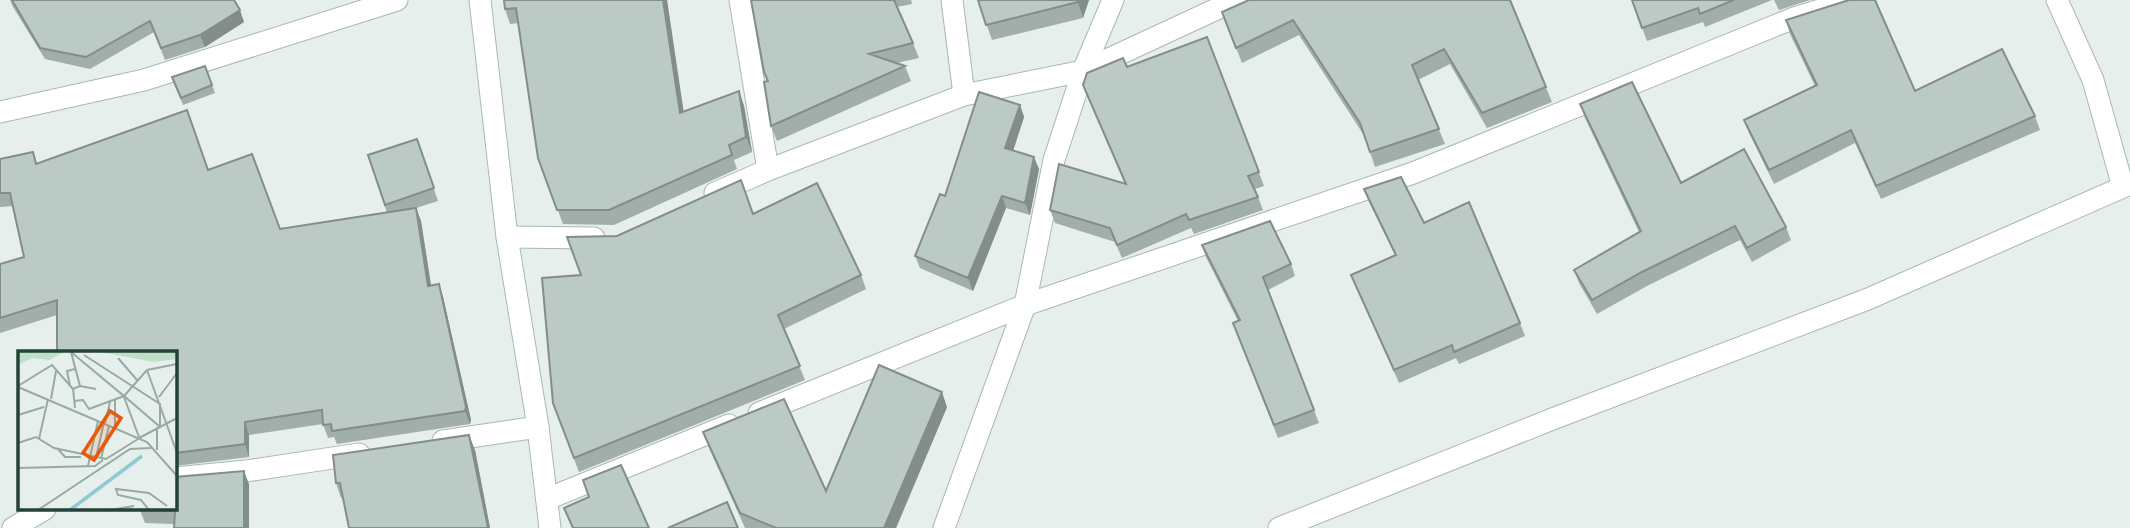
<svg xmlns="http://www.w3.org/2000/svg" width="2130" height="528" viewBox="0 0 2130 528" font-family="'Archivo Narrow',sans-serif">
  <rect width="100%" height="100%" fill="#e6efeb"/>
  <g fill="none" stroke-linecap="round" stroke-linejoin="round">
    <defs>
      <path id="minor" d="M740,0L768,170
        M952,0L964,95
        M2057,0L2093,80L2123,187
        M0,112L144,80L397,0
        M715,193L768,170L964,95L1083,71L1236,0
        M507,237L594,238
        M759,413L1025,305L1413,173L1794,18L1853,0
        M443,441L538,427
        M175,478L246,471L359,454
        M547,499L729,425
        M13,528L45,509
        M944,528L1025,305L1054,160L1083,71L1113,0
        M1279,528L1555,418L1868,299L2130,184"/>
      <path id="secondary" d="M480,0L507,237L538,427L550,528"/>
    </defs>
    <!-- minor casing -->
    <use href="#minor" stroke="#a8b8b2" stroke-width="23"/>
    <!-- secondary casing -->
    <use href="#secondary" stroke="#a4bbb3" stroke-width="23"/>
    <!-- minor -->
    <use href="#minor" stroke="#fff" stroke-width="21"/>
    <!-- secondary -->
    <use href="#secondary" stroke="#fff" stroke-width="21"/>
  </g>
  <!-- wall -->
  <path fill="#a1aea9" d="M10,0H234L244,22L205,47L165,60L154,32L90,69L45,59L13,7Z
    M504,0H670H667L683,111L739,91L744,106L752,152L734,160L737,169L614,225L563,224L538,158L518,23L510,24L505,9Z
    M751,0H911L912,4L897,7L913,43L919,58L897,63L905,66L911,81L777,141L771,126L767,81L764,72Z
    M978,0H1089L1083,18L992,40Z
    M1510,0L1552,102L1487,128L1450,64L1418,80L1445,144L1375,167L1365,137L1299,35L1242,63L1222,12Z
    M1632,0H1772L1705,27L1703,22L1647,41Z
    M1774,0H1810L1779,10Z
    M1786,20L1915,91L2035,116L2040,130L1881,199L1855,143L1774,184L1749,133L1744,120L1815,86L1790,34Z
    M1207,37L1264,186L1255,189L1263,210L1194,234L1191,228L1122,258L1115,242L1055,223L1050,210L1125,184L1083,85L1127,67Z
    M205,66L215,93L183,105L172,77Z
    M1580,104L1681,183L1786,227L1791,240L1752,262L1740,240L1647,286L1597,314L1579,283L1574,270L1639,232L1585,118Z
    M1020,105L1024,117L1013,151L1039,169L1030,215L1006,208L973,291L920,268L915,256L945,196Z
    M417,139L438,201L416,208L421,221L431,285L443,297L471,420L470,424L337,444L334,437L328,438L323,424L249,435V457L175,466V353L57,315L0,333V264L24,257L13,206L0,207V159L33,152L37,164L209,170L280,229L387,213L368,155Z
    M1364,189L1424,223L1520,323L1525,336L1459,364L1456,358L1399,383L1351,275L1395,255L1369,202Z
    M753,214L861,275L866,289L784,329L805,380L579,472L553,403L581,275L617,236Z
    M1202,245L1291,264L1295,276L1268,290L1319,423L1278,438L1233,323L1238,321L1206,257Z
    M947,407L896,528H745L709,448L703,432L826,491Z
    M475,450L490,528H349L343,498H341L336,483Z
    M249,484L175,524L145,523L140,510Z"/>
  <!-- shaded-wall -->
  <path fill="#838d89" d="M663,0H667L686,127L680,113Z
    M1078,0H1089L1083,18L1078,2Z
    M240,10L244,22L205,47L200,35Z
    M739,91L744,106L752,152L746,137Z
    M1020,105L1024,117L1010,160L1005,148Z
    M1034,157L1039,169L1030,215L1025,203Z
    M1002,196L1006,208L973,291L968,278Z
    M416,208L421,221L433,299L428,286Z
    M439,284L443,297L471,420L470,424L465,411Z
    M942,392L947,407L896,528H884Z
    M245,422L249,435V457L245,444Z
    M469,435L475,450L490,528H488Z
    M244,471L249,484V528H244Z"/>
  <!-- building -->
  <path fill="#bbcac4" stroke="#838d89" stroke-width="2" d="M12,0H234L240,10L200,35L161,48L150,21L86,57L40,48Z
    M504,0H663L680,113L739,91L746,137L729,145L732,155L609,210H557L538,158L516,8L505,9Z
    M751,0H894L913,43L869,54L905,66L771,126L764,82L768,81L764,72Z
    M978,0H1078V2L986,25Z
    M1249,0H1510L1546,87L1482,113L1444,49L1412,65L1439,129L1370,152L1360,123L1293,20L1236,48L1222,12Z
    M1632,0H1734L1700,14L1698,8L1642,28Z
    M1849,0H1875L1915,91L2002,49L2035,116L1876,186L1851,130L1769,170L1744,120L1817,85L1786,20Z
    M1207,37L1259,172L1248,176L1258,197L1189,220L1186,214L1117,245L1110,228L1050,210L1059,164L1126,184L1083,85L1087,73L1123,58L1127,67Z
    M205,66L212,85L181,98L172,77Z
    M1632,82L1681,183L1744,149L1786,227L1747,248L1735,226L1642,272L1592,300L1574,270L1641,231L1580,104Z
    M979,92L1020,105L1005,148L1034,157L1025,203L1002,196L968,278L915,256L940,194L945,196Z
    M187,110L208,170L252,154L280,229L416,208L428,286L439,284L466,407L465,411L332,431L331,424L323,425L322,410L245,422V444L175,453V353H57V300L0,318V264L24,257L10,193H0V159L33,152L36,164Z
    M417,139L434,188L385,205L368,155Z
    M1401,177L1424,223L1469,202L1520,323L1454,352L1452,345L1394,370L1351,275L1396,255L1364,189Z
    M741,180L753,214L817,183L861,275L778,315L800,366L574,458L553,403L542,278L581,275L567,237L617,236Z
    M1270,221L1291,264L1263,277L1314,410L1274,425L1233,323L1240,320L1202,245Z
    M879,365L942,392L884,528H776L740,513L703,432L784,399L826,491Z
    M469,435L488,528H349L340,483H336L333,455Z
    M621,465L649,528H573L564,508L589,497L583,480Z
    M244,471V528H174L175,511L140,510V509H175V477Z
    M727,502L738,528H668Z"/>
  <!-- overview -->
  <g transform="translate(18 351)">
    <rect width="159" height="159" fill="#e6efeb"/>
    <path d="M0,1H47L31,9L14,7L0,14ZM82,1H158L159,8L136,11Z" fill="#bfe0c8"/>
    <path fill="none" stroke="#8ec9d4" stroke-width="3.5" d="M52,159L124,105"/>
    <path fill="none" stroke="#98aaa4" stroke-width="2" d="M66,4L142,53V75M100,7L119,29M129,19L159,102M0,35L34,14L55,38L57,57M52,35L49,20L57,18M62,35L53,1L106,45L129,19L159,13M0,36L129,91L159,125M55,38L62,35L78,38M106,46L121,86M141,46L159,22M33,48L38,20M56,50L65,49L71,58L106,45L141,75M0,64L26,56M87,72L92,51M97,77V49M121,87L159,67M21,88L30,48M0,92L18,86L36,97L88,108L120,88M39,97L47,106H63M139,99V76M78,107L86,71M83,108L91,75M70,115L80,70M0,117L77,115L85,109M20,159L112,98L133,97M92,159L116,155M131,159L123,149L100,144L98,138L131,142L149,155"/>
    <path fill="#e8590c" fill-opacity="0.15" stroke="#e8590c" stroke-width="3.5" d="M92,60L103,67L76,109L65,102Z"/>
    <rect width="159" height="159" fill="none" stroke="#24423a" stroke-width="3.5"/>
  </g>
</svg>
